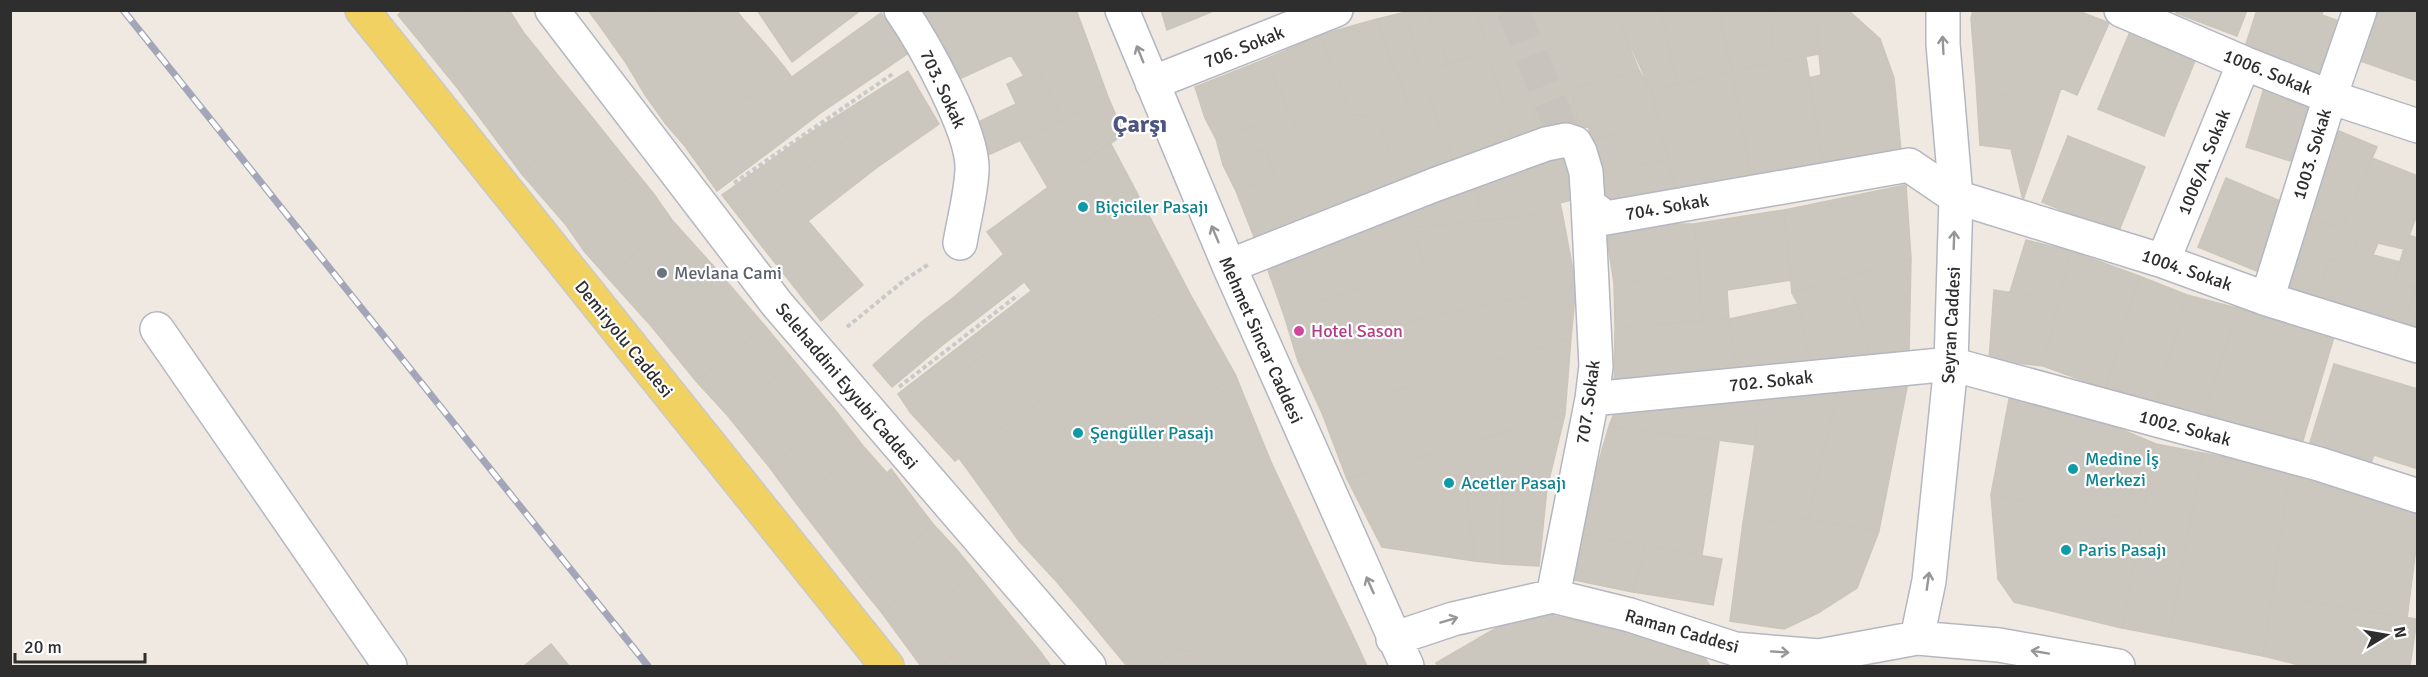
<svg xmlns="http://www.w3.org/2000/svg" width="2428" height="677" viewBox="0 0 2428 677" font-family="Signika,sans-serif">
  <rect width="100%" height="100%" fill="#efe9e1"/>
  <!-- building -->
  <path fill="#cbc7bf" stroke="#cbc5ba" stroke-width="1.5" d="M403,10H471L425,48L398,15Z
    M471,10H509L524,33L459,90L425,48Z
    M588,10H620L599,25Z
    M620,10H651L668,32L626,63L599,25Z
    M651,10H698L668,32Z
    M698,10H736L744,20L645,95L626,63Z
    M757,10H861L792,62Z
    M911,10H1076L1081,23L953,82Z
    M1161,10H1210L1211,12L1167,30Z
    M1410,10H1427L1448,63L1420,72L1406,12Z
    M1427,10H1475L1488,52L1448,63Z
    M1475,10H1526L1557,93L1506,111Z
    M1526,10H1614L1639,70L1557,93Z
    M1614,10H1661L1677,85L1651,90Z
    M1661,10H1718L1732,71L1677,85Z
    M1718,10H1770L1774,62L1732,71Z
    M1770,10H1815L1820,54L1774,62Z
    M1815,10H1848L1880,39L1894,78L1901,151L1823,166L1808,78L1821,75Z
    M1973,10H2076L2109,23L2077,95L2061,88L2052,115L1976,82L1971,18Z
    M2177,10H2247L2237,36L2176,13Z
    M2257,10H2323L2322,15L2347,24L2328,79L2244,50Z
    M2369,10L2418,12L2417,81L2352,58Z
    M1406,12L1420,72L1398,79L1377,19Z
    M881,13L910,52L819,114L792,77Z
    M1377,19L1409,107L1377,119L1351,114L1320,35Z
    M744,20L766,45L665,123L645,95Z
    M1081,23L1108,97L1063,121L1038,69L1024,76L1011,55Z
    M524,33L556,73L489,130L459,90Z
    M2129,34L2195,61L2164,136L2098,109Z
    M1320,35L1351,114L1300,135L1266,59Z
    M766,45L785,68L684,145L665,123Z
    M1488,52L1516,147L1455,166L1420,72Z
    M1806,57L1823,166L1752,182L1732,71Z
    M1266,59L1279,91L1205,118L1195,87Z
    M785,68L819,114L785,140L749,95Z
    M1038,69L1063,121L988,155L974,124L1016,104L1007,84Z
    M1639,70L1651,90L1659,122L1589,141V126L1580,129L1571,90Z
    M908,71L920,92L852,134L817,161L801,139Z
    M1732,71L1752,182L1677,197L1651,90Z
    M1420,72L1455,166L1405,189L1377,119L1409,107L1398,79Z
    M556,73L591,116L521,173L489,130Z
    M1976,82L2052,115L2023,200L2011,149L1980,145Z
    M2264,88L2313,103L2294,162L2246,147Z
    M1571,90L1580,129L1542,139L1531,102Z
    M1279,91L1289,113L1216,139L1205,118Z
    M920,92L939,124L879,166L852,134Z
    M749,95L785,140L717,191L684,145Z
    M1108,97L1124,134L1048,188L1020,140Z
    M1531,102L1542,139L1516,147L1506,111Z
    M1289,113L1300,135L1223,165L1216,139Z
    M1351,114L1377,119L1405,189L1268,241L1254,237L1236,191L1275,177L1265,149Z
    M591,116L636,172L566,225L521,173Z
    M1659,122L1668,159L1597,174L1589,141Z
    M2339,131L2377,147L2341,230L2304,214Z
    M852,134L879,166L808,221L863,285L821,321L739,217Z
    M2068,136L2145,167L2118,233L2042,202Z
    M801,139L817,161L739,217L722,195Z
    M1110,142L1155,227L1044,308L987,232Z
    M1265,149L1275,177L1236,191L1223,165Z
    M1564,158L1575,199L1560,203L1562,212L1481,221L1476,178Z
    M2372,158L2418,176V212L2404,249L2378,243L2341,230Z
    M1668,159L1677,197L1605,208L1597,174Z
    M636,172L653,193L584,251L566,225Z
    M1476,178L1481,221L1411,228L1404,209Z
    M2226,178L2292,206L2264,274L2198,247Z
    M1906,185L1911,259L1792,293L1784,210Z
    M653,193L672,220L608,278L584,251Z
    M1404,209L1424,265L1284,315L1264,259Z
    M1784,210L1791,280L1727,290L1729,319L1702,320L1694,224Z
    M1562,212L1576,286L1415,320L1298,361L1284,315L1424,265L1411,228Z
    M2304,214L2359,236L2348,264L2330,258L2315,298L2279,289Z
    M1674,219L1677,224H1694L1700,276L1614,283L1605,227Z
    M672,220L716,269L652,327L608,278Z
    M1155,227L1190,294L955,461L910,412L1044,308Z
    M2408,235L2418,238V328L2405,324L2416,288L2394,281Z
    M2359,236L2378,243L2373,255L2400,262L2394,281L2416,288L2405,324L2315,298L2330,258L2348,264Z
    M2026,240L2071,251L2059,300L2010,292Z
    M2071,251L2139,276L2106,389L2043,366Z
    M1004,254L1024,282L974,321L954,297Z
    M1911,259L1909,352L1872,361L1849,276Z
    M716,269L765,326L696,381L652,327Z
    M1700,276L1702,320L1615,328L1614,283Z
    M1849,276L1872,361L1812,369L1798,304L1792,293Z
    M2139,276L2187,295L2156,403L2106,389Z
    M1576,286L1571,338L1322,413L1298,361L1415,320Z
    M1994,290L2059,300L2043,366L1989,360Z
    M1031,291L1044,308L988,352L973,336Z
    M1190,294L1235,374L1097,484L1019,541L959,458Z
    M2187,295L2237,308L2204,418L2156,403Z
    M954,297L974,321L945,343L924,320Z
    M1798,304L1812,369L1739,379L1729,319Z
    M2237,308L2334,337L2301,447L2204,418Z
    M1729,319L1739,379L1614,392L1615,328Z
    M924,320L945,343L892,387L873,365Z
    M765,326L795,362L728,416L696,381Z
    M973,336L988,352L910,412L898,394Z
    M1571,338L1565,414L1347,479L1322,413Z
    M795,362L835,410L770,468L728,416Z
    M2334,364L2418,389V469L2374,455L2369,468L2308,449Z
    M1235,374L1271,462L1124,557L1111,539L1057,582L1019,541L1097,484Z
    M1909,377L1879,531L1808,519L1839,386Z
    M2012,383L2156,444L2142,520L1991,495Z
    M1839,386L1808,519L1743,523L1755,445L1759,394Z
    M1759,394L1755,445L1609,426L1618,404Z
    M835,410L863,446L796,503L770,468Z
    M1565,414L1547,488L1466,490L1475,561L1382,547L1347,479Z
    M1609,426L1719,442L1702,555L1578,534Z
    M2156,444L2203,453L2169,637L2122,628Z
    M863,446L887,473L891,469L913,498L840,560L796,503Z
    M2203,453L2290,470L2263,656L2169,637Z
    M1271,462L1323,573L1187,652L1181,648L1155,666H1127L1089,620L1139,578L1124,557Z
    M2290,470L2418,504V533L2407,618L2272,596Z
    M1547,488L1539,566L1502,564L1503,489Z
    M1503,489L1502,564L1475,561L1466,490Z
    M1991,495L2142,520L2122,628L2014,602L1998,579Z
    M913,498L933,524L861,587L840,560Z
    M1808,519L1879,531L1857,588L1818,613L1784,629L1730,621L1743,523Z
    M933,524L957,550L882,613L861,587Z
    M1578,534L1645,546L1633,592L1569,579Z
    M1111,539L1139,578L1089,620L1057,582Z
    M1645,546L1722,559L1713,605L1633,592Z
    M957,550L975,572L947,595L979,635L940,666H921L882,613Z
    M975,572L1039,650L1019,666H940L979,635L947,595Z
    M1323,573L1354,638L1310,666H1197L1187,652Z
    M2272,596L2417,619L2410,666H2303L2263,656Z
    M1527,610L1698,647L1666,666H1438L1436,663Z
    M1354,638L1367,666H1310Z
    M551,644L569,666H524Z
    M1698,647L1710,666H1666Z
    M1181,648L1197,666H1155Z
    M1039,650L1051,666H1019Z"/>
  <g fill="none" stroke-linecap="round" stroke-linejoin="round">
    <!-- minor-tunnel -->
    <path stroke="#c8c4bd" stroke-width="33" stroke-dasharray="33 16" stroke-linecap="butt" d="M1513,10L1566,140"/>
    <defs>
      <path id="minor" d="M552,10L777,304L1089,666
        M901,10C923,42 974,132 972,170C971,194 964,219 960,243
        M1122,10L1229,266L1407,666
        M2121,10L2244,63L2330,97L2418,126
        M1152,83L1336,10
        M2163,261L2244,63
        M1229,266L1434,185L1546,144L1566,140L1575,143L1580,152L1586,172L1588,204L1606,218L1909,165L1956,197L2163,261L2267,299L2418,346
        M2267,299L2330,97L2360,10
        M157,329L390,666
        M1592,399L1951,364L2319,464L2418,496
        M1553,596L1592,399L1596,366L1588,204
        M1917,638L1929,581L1951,364L1956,197L1943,44V10
        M1393,639L1453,619L1553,596L1630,615L1735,649L1819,656L1917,638L1999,645L2118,666"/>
      <path id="major" d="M362,10L887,666"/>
    </defs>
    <!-- minor casing -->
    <use href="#minor" stroke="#b4b7c1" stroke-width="36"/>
    <!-- major casing -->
    <use href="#major" stroke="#c9c9c9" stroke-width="36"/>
    <!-- path -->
    <path stroke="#c9c9c9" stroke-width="4" stroke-dasharray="4.5 3" stroke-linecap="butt" d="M734,183L894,73
      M847,327L906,279L929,264
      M899,387L1018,295"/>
    <!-- minor -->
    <use href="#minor" stroke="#fff" stroke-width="33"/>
    <!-- major -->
    <use href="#major" stroke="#f2d163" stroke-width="33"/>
    <defs>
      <path id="rail" d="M123,10L648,666"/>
    </defs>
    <!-- rail casing -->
    <use href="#rail" stroke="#a3a6b8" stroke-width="7"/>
    <!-- rail -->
    <use href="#rail" stroke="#fff" stroke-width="4.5" stroke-dasharray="14" stroke-linecap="butt"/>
  </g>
  <!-- one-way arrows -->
  <defs><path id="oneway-shaft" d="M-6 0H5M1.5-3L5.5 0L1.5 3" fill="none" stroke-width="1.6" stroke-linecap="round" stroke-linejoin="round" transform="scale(1.5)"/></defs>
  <g stroke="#969696">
    <use href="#oneway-shaft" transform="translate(1943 45) rotate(-93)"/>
    <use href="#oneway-shaft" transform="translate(1140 54) rotate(-112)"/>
    <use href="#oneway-shaft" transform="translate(1215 234) rotate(-113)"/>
    <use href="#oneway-shaft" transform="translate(1954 240) rotate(-88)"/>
    <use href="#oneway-shaft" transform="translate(1928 581) rotate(-82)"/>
    <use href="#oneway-shaft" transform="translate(1370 585) rotate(-114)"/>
    <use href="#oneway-shaft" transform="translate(1449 620) rotate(-17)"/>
    <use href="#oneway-shaft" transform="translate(1780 652) rotate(4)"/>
    <use href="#oneway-shaft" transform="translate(2040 652) rotate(-170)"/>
  </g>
  <!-- markers -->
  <g fill="#0f9aa8" stroke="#fff" stroke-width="2">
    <circle cx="1083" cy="207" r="6"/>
    <circle cx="1078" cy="433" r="6"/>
    <circle cx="2073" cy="469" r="6"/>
    <circle cx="1449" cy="483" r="6"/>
    <circle cx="2066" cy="550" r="6"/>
  </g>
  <circle fill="#6b7280" stroke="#fff" stroke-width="2" cx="662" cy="273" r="6"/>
  <circle fill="#d1479c" stroke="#fff" stroke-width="2" cx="1299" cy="331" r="6"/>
  <g text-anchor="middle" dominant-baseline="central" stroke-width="4.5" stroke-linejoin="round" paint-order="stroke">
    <!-- street labels -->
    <g font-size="18" fill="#2e2e2e" stroke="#fff">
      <text transform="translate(1244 47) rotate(-22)">706. Sokak</text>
      <text transform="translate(2268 72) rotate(22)">1006. Sokak</text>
      <text transform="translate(943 89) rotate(65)">703. Sokak</text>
      <text transform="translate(2312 154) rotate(-73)">1003. Sokak</text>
      <text transform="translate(2204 162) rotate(-68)">1006/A. Sokak</text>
      <text transform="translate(1667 207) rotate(-10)">704. Sokak</text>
      <text transform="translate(2187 270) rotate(19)">1004. Sokak</text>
      <text transform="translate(1951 325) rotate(-87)">Seyran Caddesi</text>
      <text transform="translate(624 339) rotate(51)">Demiryolu Caddesi</text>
      <text transform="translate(1261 340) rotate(66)">Mehmet Sincar Caddesi</text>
      <text transform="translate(1771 381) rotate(-6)">702. Sokak</text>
      <text transform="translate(847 386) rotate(50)">Selehaddini Eyyubi Caddesi</text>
      <text transform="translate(1588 402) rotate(-82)">707. Sokak</text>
      <text transform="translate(2185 428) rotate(15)">1002. Sokak</text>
      <text transform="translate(1682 631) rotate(16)">Raman Caddesi</text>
    </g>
    <!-- culture labels -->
    <g font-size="18" fill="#0d838f" stroke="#fff" text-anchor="start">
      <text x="1095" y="207">Biçiciler Pasajı</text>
      <text x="1090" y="433">Şengüller Pasajı</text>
      <text x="2085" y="459">Medine İş<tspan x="2085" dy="21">Merkezi</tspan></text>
      <text x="1461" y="483">Acetler Pasajı</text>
      <text x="2078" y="550">Paris Pasajı</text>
    </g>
    <!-- worship labels -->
    <g font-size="18" fill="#5b616d" stroke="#fff" text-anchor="start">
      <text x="674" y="273">Mevlana Cami</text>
    </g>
    <!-- hotel labels -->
    <g font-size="18" fill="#b23c85" stroke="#fff" text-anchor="start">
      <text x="1311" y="331">Hotel Sason</text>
    </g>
    <!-- district labels -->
    <g font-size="24" font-weight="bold" fill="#4d5680" stroke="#fff">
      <text x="1140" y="124">Çarşı</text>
    </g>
  </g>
  <!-- border -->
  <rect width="2428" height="677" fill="none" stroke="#2e2e2e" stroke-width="24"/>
  <!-- north arrow -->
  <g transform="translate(2386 635) rotate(79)" stroke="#ffffff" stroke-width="4.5" paint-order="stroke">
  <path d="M0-4.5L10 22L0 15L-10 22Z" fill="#2e2e2e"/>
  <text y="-9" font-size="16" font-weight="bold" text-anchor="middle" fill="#2e2e2e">N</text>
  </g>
  <!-- scale -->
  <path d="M15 653v9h130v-9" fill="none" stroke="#2e2e2e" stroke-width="3"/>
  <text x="24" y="653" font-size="18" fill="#2e2e2e" stroke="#ffffff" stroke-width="4.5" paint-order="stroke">20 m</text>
</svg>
